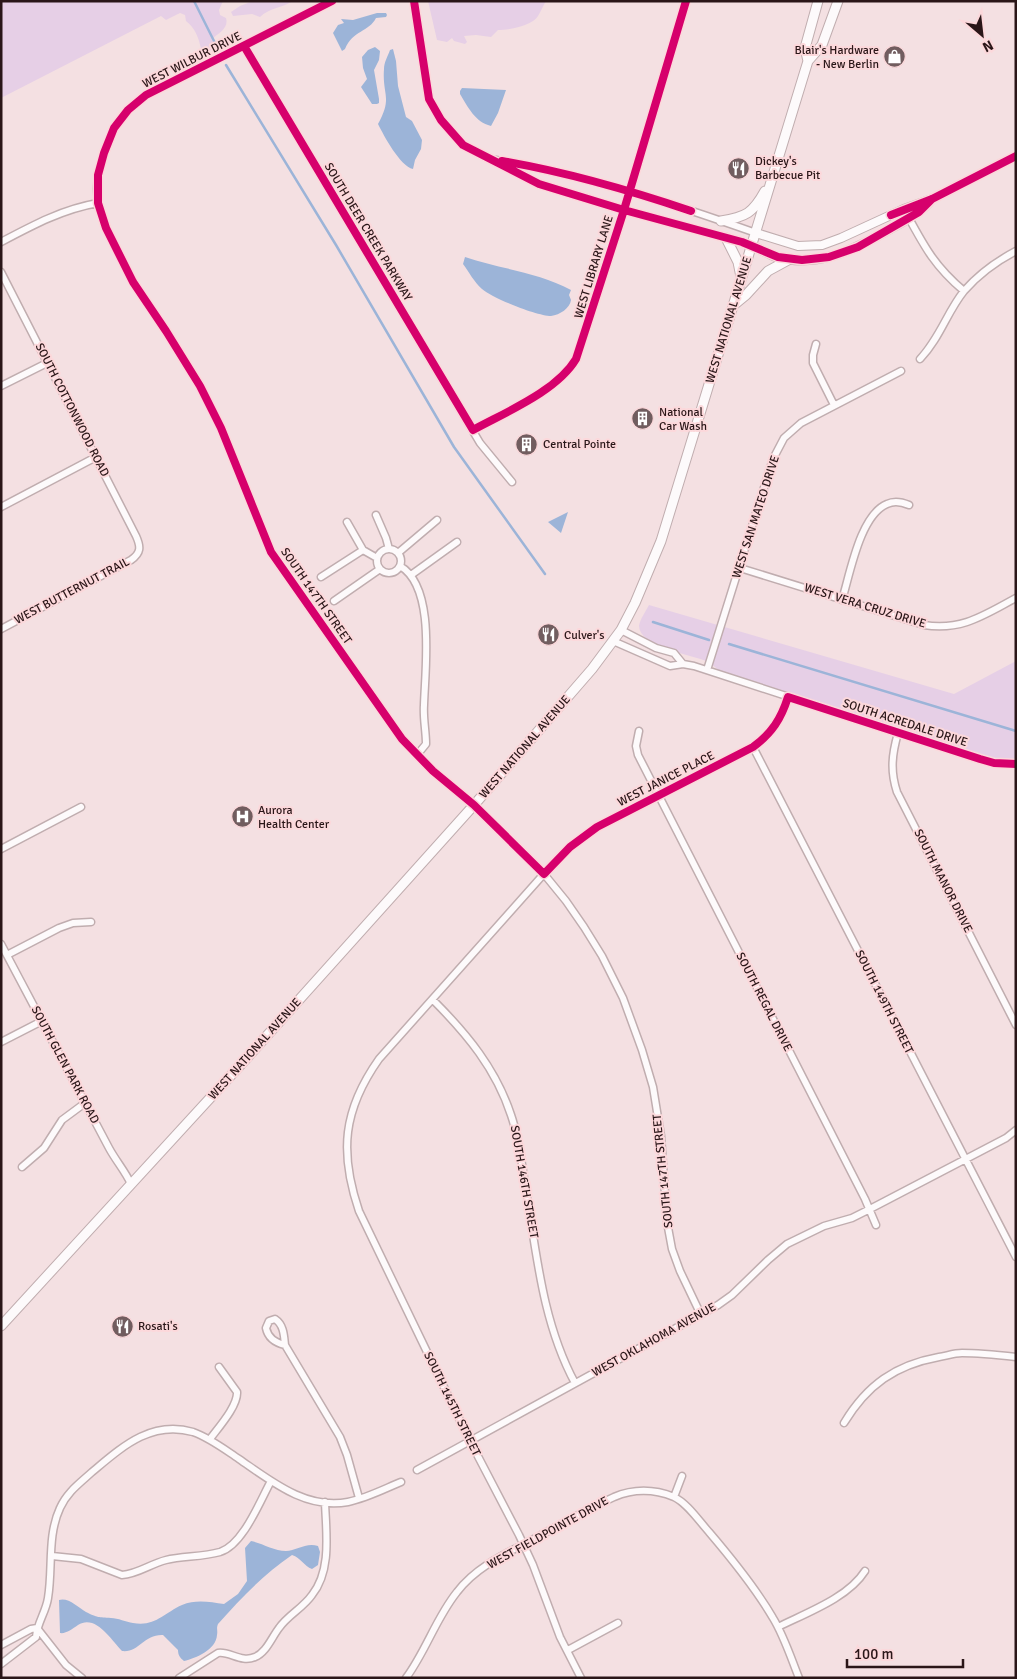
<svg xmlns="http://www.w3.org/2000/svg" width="1017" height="1679" viewBox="0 0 1017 1679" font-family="Signika,sans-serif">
  <rect width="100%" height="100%" fill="#f4e0e2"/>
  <!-- green -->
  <path fill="#e6cfe6" d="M1,1H223L219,10L220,15L226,18C229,28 219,33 212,39L215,47C212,51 206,52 201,49C199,38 195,28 186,21L185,15L180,13L166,20L161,16L1,98Z
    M253,1H293C282,8 269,8 260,17L252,14L233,16L231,12L240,6Z
    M428,1H546C543,6 541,11 538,16C532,26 509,30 498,30L491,37L476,35L464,36L467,42L465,44L454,41L452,38L447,42L437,40Z
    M649,605L954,694L1016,661V761H1002L992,759L721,672C716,668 712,664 706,661C691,655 639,646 639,626C640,619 646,611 649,605Z"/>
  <!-- water -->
  <path fill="#9cb4d8" d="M377,13H386L387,15L386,17L376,18C369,32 353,30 345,49L342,51L333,33L338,25L344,23L341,19L353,20Z
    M375,47L380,51L379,60L374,70L379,99V103L377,104H372L361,87L367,79L363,68L362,57L368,50Z
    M393,49L396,61L398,86L406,117L412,121L422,140L421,149L415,160L413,169C400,166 384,136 378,124C393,97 382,95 384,69C384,62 388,56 390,50Z
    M462,88L506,90L498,113L491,126C475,122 468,107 460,94V91Z
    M465,257C500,269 538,272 571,290L569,295L571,300C570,308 560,315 551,316C537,316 492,298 482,289C474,282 469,272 463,264Z
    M568,512L561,533L548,522Z
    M251,1541C262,1543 274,1551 286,1551C296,1551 306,1542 318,1546L320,1552L318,1565L312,1569C304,1566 301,1558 292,1555C264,1574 241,1598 218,1624C216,1629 218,1630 217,1635C216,1650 196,1658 184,1661C180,1658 178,1655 178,1650L163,1635C144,1634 139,1653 122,1651C111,1640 96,1614 78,1625C72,1629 66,1634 60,1633L59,1600C68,1597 78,1607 86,1612C98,1618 98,1617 111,1618C118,1618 126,1622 133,1623C155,1627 164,1613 182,1605C196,1599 210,1602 224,1604L238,1594L247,1581L245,1548Z"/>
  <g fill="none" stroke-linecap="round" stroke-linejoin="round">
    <!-- stream -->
    <path stroke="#9cb4d8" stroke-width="2.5" d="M194,1L217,47
      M226,65L336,245L454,447L545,574
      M653,622L709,640
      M729,644L1016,731"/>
    <defs>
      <path id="minor" d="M332,1L146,95L128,110L114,128L104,153L98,175L97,189L98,203L106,228L133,282L166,331L200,386L221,428L271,552L402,739L433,771L474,805L544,874L566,901L584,927L602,956L623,998L642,1050L653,1087L661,1136L667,1222L672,1249L680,1271L701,1315
        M414,1L429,99L441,120L463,145L539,184L624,210L742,242L752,246
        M244,46L480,443L512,482
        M496,160C586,175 671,203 756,233
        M904,209C923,244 933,265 964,291
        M1,242C33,225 63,209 98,203
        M1,272L136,536C141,547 141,553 131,560L1,629
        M816,344L813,355V363L834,405
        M920,359C940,338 947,312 964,291C978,275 997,261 1016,251
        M1,386L47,363
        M473,430C506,412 557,391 576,359L624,210L686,1
        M1,507L96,457
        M376,515L386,538L389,549
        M347,522L363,550
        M377 561a12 12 0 1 1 24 0a12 12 0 1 1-24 0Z
        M398,553L437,520
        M400,566C436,587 425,669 424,705C423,718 426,731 426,744L417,755
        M740,568L924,625C962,631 984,615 1016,598
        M411,575L457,542
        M321,577L363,550L377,558
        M842,600C850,574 860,515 887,504C895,500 902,502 909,505
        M334,601L380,569
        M621,630L656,648L674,653L683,664
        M613,641L670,666L683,664L694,666L980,759L994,763L1016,764
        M707,670L773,459L784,438L801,423L901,371
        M639,731L636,746L638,755L865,1199L876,1225
        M898,733C892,754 890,771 897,792L1016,1025
        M753,747L1016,1257
        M1,849L81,807
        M1,944L109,1148C116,1161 125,1171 131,1184
        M7,955L59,928L73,923L91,922
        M433,1000C467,1034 496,1069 511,1115C518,1135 521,1157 524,1178C536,1247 541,1320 575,1383
        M1,1042L42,1021
        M22,1167L44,1148L62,1120L85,1103
        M285,1345C276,1343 268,1338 266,1328L269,1321L275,1319C284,1325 284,1336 285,1345L340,1437L347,1455L359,1498
        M844,1423C867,1385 895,1365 939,1357C946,1356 954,1353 962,1353C980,1353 998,1355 1016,1357
        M210,1439C218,1428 238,1406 237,1392L219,1367
        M417,1470L718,1305L732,1295L768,1260L787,1244L824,1226L852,1218L870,1209L1006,1138L1016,1130
        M674,1497L682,1476
        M52,1556L81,1559L122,1575C138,1574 150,1564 166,1560C183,1556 202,1557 220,1552C243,1545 260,1501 271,1481
        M778,1627C806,1613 848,1598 865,1571
        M37,1628L66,1665L82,1678
        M1,1645L31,1629L37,1628
        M568,1650L618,1623
        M1,1664L36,1637C37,1623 46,1612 48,1598C53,1568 47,1536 60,1508C67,1492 80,1483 92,1472C122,1447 151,1420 193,1432C210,1438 224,1449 239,1459C271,1481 306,1510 348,1502C367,1498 384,1489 401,1482
        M179,1678L218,1653C230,1651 241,1663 255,1657C266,1653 272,1637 279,1628C288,1615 303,1608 312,1595C332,1570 326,1532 325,1502
        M406,1678C426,1651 436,1618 457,1592C476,1567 505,1554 532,1540C559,1525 586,1510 614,1497C633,1489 654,1489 674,1497C687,1503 699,1521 709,1532C732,1559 755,1587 773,1618C784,1636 791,1658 799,1678
        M581,1678L560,1637L533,1565L519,1535L470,1441L359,1211C339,1152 343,1110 379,1059L550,867L570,847L597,827L753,747C772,733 781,719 788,697"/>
      <path id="tertiary" d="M756,233L798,246L822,245L841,238L904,209L932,199L1016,156
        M752,246C760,249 768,254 776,257C816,268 851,251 885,232C902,222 919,215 932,199"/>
      <path id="secondary" d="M808,61L805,48L818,1
        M721,221C746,217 753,213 765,191
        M726,238L738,262L741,277
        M735,304L746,295L768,271L790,259
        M1,1326L245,1060L474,805L592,669L621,630L635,603L661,541L808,61L822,45L838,1"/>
    </defs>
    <!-- minor casing -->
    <use href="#minor" stroke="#c0adaf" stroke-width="9"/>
    <!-- tertiary casing -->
    <use href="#tertiary" stroke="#c0adaf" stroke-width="10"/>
    <!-- secondary casing -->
    <use href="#secondary" stroke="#c0adaf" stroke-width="11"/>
    <!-- minor -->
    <use href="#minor" stroke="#fdfafb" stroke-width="6"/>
    <!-- tertiary -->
    <use href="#tertiary" stroke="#fdfafb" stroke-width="8"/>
    <!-- secondary -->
    <use href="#secondary" stroke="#fdfafb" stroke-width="9"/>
    <defs>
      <path id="cycleway" d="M332,1L146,95L128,110L114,128L104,153L98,175V203L106,228L133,282L166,331L200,386L221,428L271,552L402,739L433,771L474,805L544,874L570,847L597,827L753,747C772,733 781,719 788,697L980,759L994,763L1016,764
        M414,1L429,99L441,120L463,145L539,184L624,210L742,242L778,257L802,260L829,257L858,247L919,212L932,199
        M244,46L473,430C506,412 557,391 576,359L624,210L686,1
        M502,161C567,172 629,190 691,211
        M891,215L932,199L1016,156"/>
    </defs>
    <!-- cycleway casing -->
    <use href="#cycleway" stroke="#fcd8db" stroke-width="11"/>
    <!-- cycleway -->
    <use href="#cycleway" stroke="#d6006c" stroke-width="8"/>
  </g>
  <!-- icons -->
  <defs>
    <symbol id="shop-disc" viewBox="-11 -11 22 22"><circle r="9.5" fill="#715d5f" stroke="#fcd8db"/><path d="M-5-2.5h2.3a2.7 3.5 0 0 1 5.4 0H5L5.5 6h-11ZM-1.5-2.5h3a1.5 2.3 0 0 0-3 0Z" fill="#fff"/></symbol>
    <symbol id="restaurant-disc" viewBox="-11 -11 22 22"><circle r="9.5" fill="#715d5f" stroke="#fcd8db"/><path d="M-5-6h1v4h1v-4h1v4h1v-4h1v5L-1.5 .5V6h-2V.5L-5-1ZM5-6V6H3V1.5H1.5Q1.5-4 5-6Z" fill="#fff"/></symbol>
    <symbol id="building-disc" viewBox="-11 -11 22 22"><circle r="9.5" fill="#715d5f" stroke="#fcd8db"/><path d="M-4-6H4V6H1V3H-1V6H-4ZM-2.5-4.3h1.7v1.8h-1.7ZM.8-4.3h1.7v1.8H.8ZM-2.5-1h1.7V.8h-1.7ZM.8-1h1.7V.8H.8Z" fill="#fff"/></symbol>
    <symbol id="hospital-disc" viewBox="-11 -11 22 22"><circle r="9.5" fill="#715d5f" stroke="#fcd8db"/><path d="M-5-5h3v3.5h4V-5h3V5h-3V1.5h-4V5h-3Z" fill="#fff"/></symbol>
  </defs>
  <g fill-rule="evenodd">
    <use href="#shop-disc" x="882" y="44" width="25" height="25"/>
    <use href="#restaurant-disc" x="726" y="156" width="25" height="25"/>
    <use href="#building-disc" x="630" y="406" width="25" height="25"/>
    <use href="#building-disc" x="514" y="432" width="25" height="25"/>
    <use href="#restaurant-disc" x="536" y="622" width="25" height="25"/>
    <use href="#hospital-disc" x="230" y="804" width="25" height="25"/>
    <use href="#restaurant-disc" x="110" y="1314" width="25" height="25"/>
  </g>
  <g text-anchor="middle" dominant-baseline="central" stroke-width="4" stroke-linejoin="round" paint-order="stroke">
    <!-- poi labels -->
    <g font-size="12" fill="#2a1618" stroke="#fcd8db" text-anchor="start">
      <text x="879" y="50" text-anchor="end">Blair's Hardware<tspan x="879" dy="14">- New Berlin</tspan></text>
      <text x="755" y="161">Dickey's<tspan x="755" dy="14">Barbecue Pit</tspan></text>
      <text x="659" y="412">National<tspan x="659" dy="14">Car Wash</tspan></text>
      <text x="543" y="444">Central Pointe</text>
      <text x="564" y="635">Culver's</text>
      <text x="258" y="810">Aurora<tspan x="258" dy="14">Health Center</tspan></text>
      <text x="138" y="1326">Rosati's</text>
    </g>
    <!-- street labels -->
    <g font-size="12" fill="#2a1618" stroke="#fcd8db">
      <text transform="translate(192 60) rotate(-27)">WEST WILBUR DRIVE</text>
      <text transform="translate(368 232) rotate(59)">SOUTH DEER CREEK PARKWAY</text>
      <text transform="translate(594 267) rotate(-73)">WEST LIBRARY LANE</text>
      <text transform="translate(729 320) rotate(-73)">WEST NATIONAL AVENUE</text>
      <text transform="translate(72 410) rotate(63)">SOUTH COTTONWOOD ROAD</text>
      <text transform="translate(756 517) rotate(-72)">WEST SAN MATEO DRIVE</text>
      <text transform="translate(72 591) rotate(-28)">WEST BUTTERNUT TRAIL</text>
      <text transform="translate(316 596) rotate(55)">SOUTH 147TH STREET</text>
      <text transform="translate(865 606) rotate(17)">WEST VERA CRUZ DRIVE</text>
      <text transform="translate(905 723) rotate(18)">SOUTH ACREDALE DRIVE</text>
      <text transform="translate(525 747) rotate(-49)">WEST NATIONAL AVENUE</text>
      <text transform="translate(666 779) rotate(-27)">WEST JANICE PLACE</text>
      <text transform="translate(943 881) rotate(63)">SOUTH MANOR DRIVE</text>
      <text transform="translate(764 1002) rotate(63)">SOUTH REGAL DRIVE</text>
      <text transform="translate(884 1002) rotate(63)">SOUTH 149TH STREET</text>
      <text transform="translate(255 1049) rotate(-48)">WEST NATIONAL AVENUE</text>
      <text transform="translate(65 1065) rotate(62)">SOUTH GLEN PARK ROAD</text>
      <text transform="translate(663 1171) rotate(-96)">SOUTH 147TH STREET</text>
      <text transform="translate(524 1182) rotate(80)">SOUTH 146TH STREET</text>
      <text transform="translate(654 1340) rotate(-29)">WEST OKLAHOMA AVENUE</text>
      <text transform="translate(452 1404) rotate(64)">SOUTH 145TH STREET</text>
      <text transform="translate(548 1533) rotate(-29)">WEST FIELDPOINTE DRIVE</text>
    </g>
  </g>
  <!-- border -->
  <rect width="1017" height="1679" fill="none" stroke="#2a1618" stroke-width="5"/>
  <!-- north arrow -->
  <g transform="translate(982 35) rotate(152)" stroke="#fcd8db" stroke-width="4" paint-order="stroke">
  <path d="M0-4L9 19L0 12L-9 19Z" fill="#2a1618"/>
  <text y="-8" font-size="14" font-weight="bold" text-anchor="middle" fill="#2a1618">N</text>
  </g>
  <!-- scale -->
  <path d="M847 1659v8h116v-8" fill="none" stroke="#2a1618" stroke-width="2.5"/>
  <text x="854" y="1659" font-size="15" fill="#2a1618" stroke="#fcd8db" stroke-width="4" paint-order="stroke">100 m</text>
</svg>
